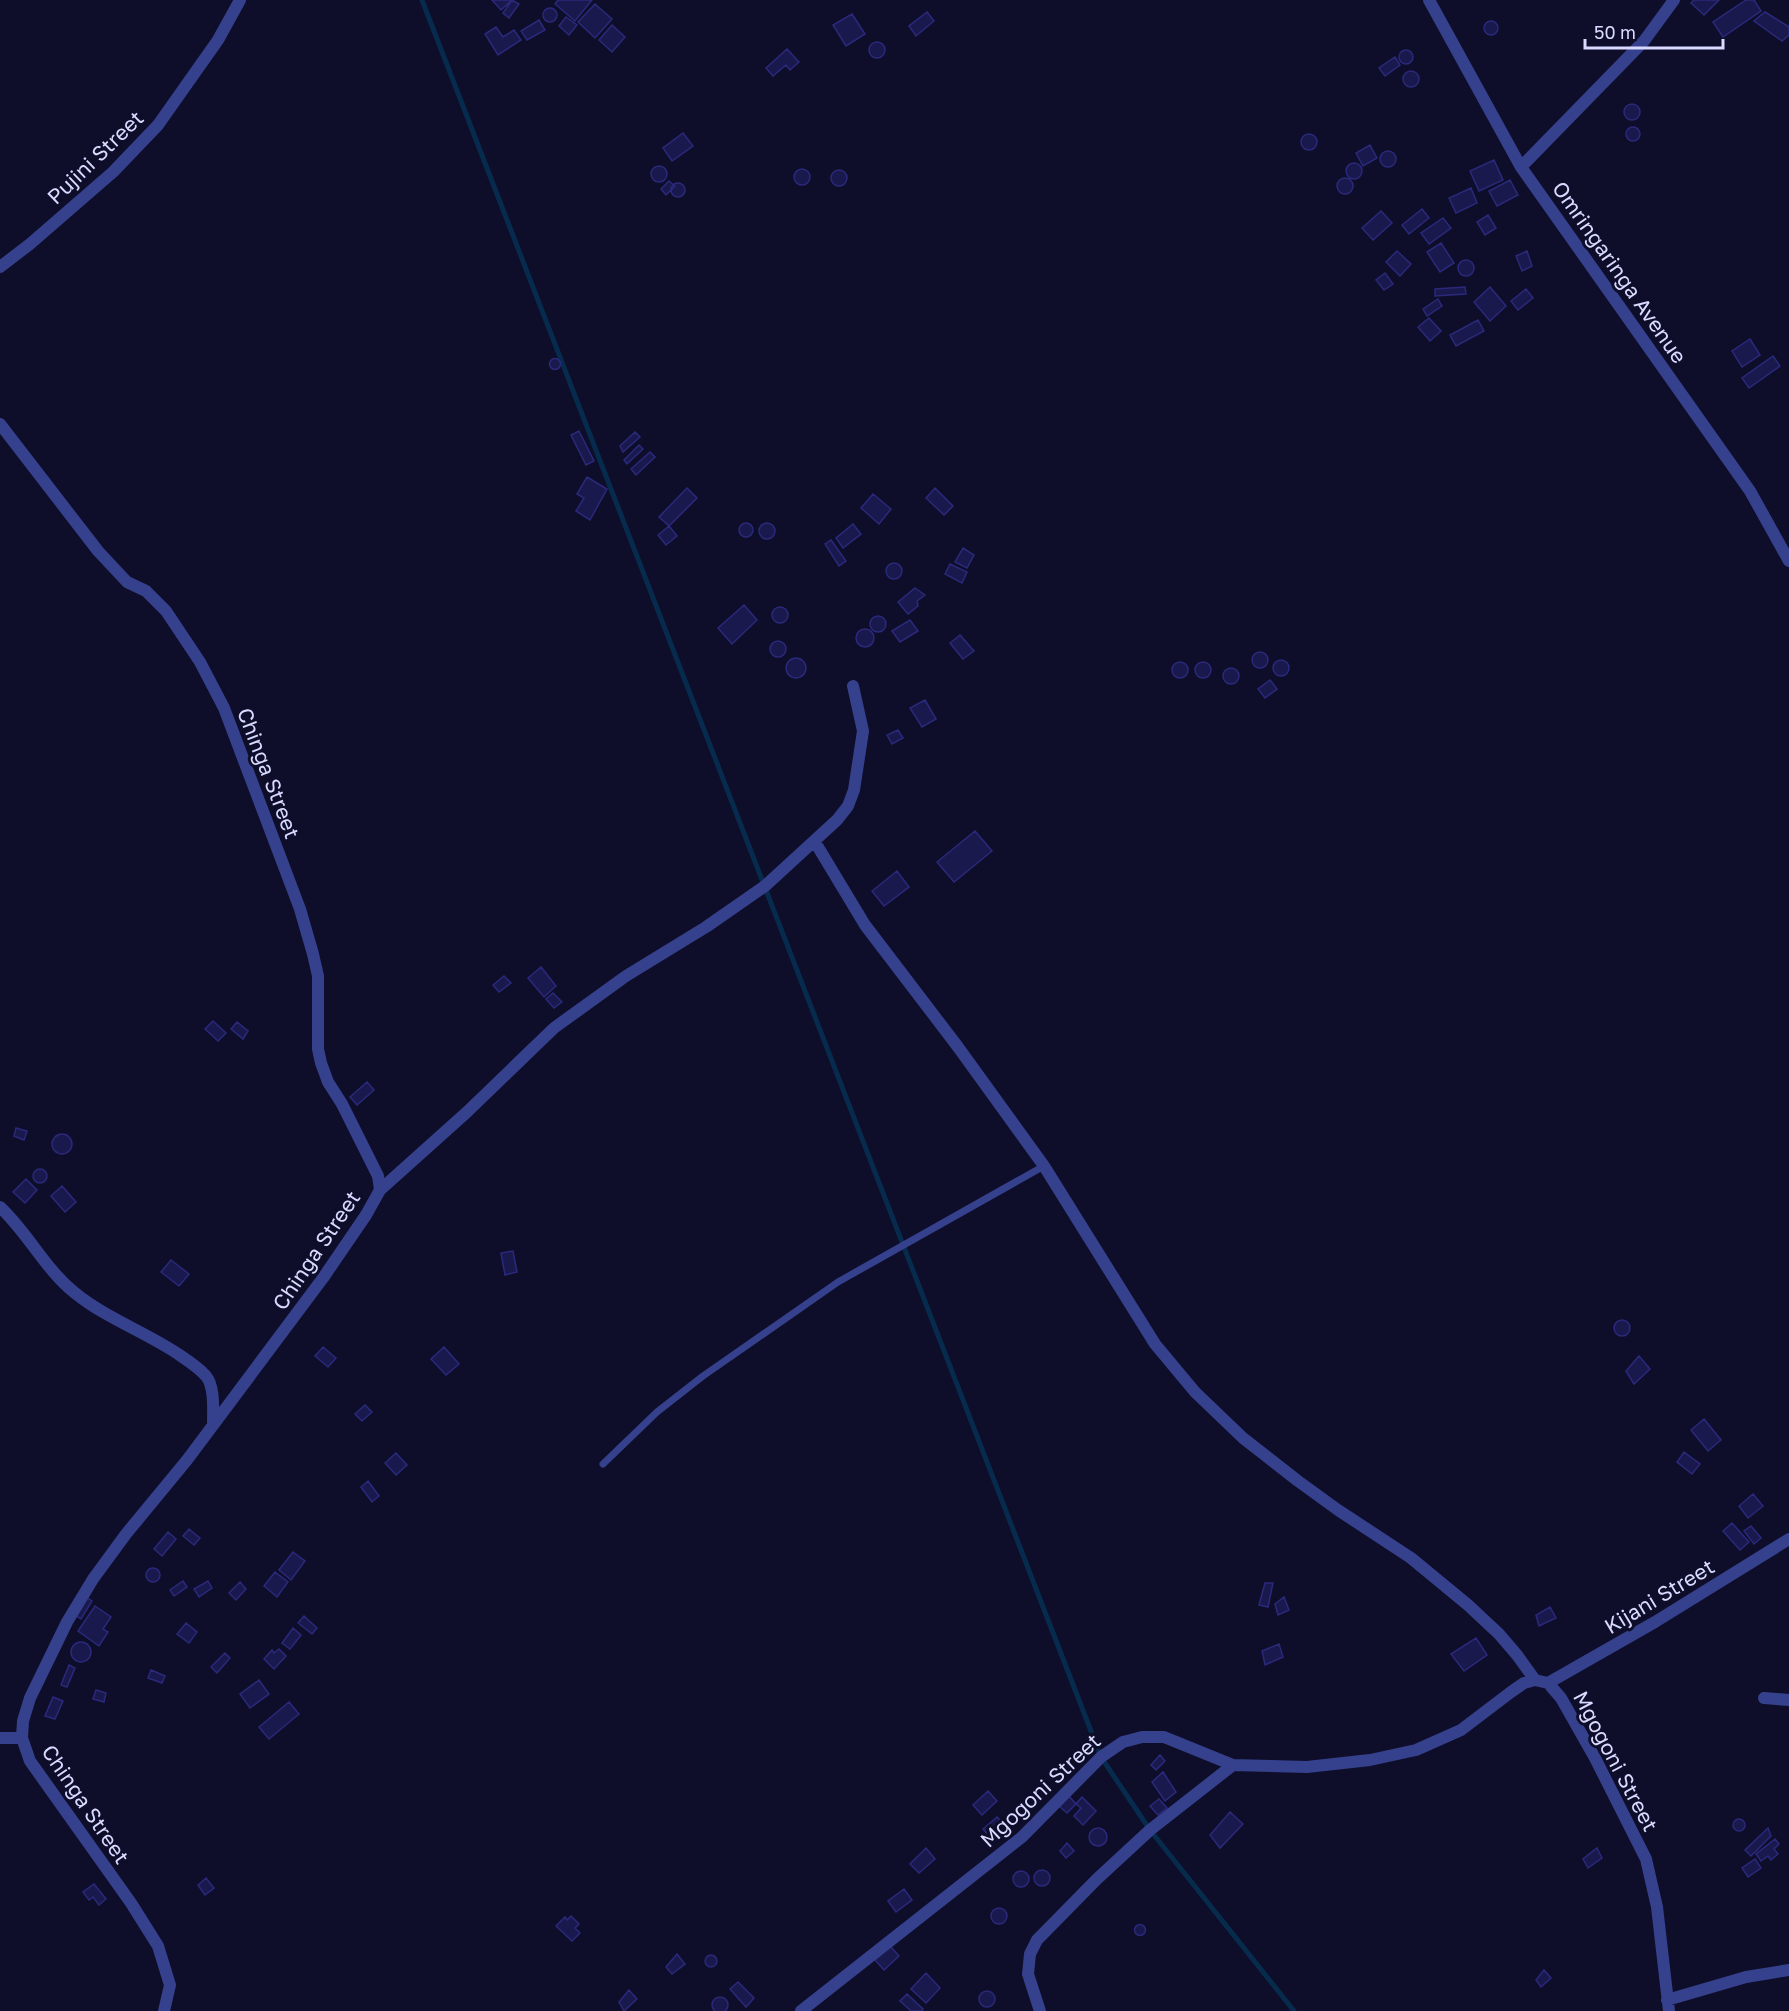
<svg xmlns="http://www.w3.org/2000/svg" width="1789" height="2011" viewBox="0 0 1789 2011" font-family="'Golos Text',sans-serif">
  <rect width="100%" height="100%" fill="#0e0e2a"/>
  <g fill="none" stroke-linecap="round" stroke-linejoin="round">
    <!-- stream -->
    <path stroke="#062b4c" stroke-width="5" d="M422,0L1101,1757L1150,1830L1294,2011"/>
  </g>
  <!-- building -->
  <path fill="#1a194d" stroke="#2b297b" stroke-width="1.5" d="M492,0H512L501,10Z
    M512,0L519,4L509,18L503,13Z
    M558,0H592L575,21L555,4Z
    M1694,0H1719L1704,15L1691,3Z
    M1746,0H1754L1761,11L1723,37L1713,22Z
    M595,4L612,19L595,38L578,22Z
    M543 15a7 7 0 1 1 14 0a7 7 0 1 1-14 0Z
    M927,12L934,21L916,36L909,26Z
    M1765,12L1789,27V35L1782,41L1754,21Z
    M852,14L865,34L846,46L833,25Z
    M566,17L577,25L569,35L559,26Z
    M539,20L545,30L527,40L521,31Z
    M1484 28a7 7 0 1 1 14 0a7 7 0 1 1-14 0Z
    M612,25L625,37L612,52L599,40Z
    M496,27L503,37L514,30L521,40L498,55L485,34Z
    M869 50a8 8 0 1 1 16 0a8 8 0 1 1-16 0Z
    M787,49L799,62L790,70L786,65L773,76L766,68Z
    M1399 57a7 7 0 1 1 14 0a7 7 0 1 1-14 0Z
    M1395,57L1400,65L1385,76L1379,68Z
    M1403 79a8 8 0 1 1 16 0a8 8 0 1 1-16 0Z
    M1624 112a8 8 0 1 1 16 0a8 8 0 1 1-16 0Z
    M1626 134a7 7 0 1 1 14 0a7 7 0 1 1-14 0Z
    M683,133L693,146L672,161L663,148Z
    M1301 142a8 8 0 1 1 16 0a8 8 0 1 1-16 0Z
    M1370,145L1377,158L1363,166L1356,153Z
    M1380 159a8 8 0 1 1 16 0a8 8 0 1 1-16 0Z
    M1494,160L1503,180L1479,191L1470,171Z
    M1346 171a8 8 0 1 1 16 0a8 8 0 1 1-16 0Z
    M651 174a8 8 0 1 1 16 0a8 8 0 1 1-16 0Z
    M794 177a8 8 0 1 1 16 0a8 8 0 1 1-16 0Z
    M831 178a8 8 0 1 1 16 0a8 8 0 1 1-16 0Z
    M1337 186a8 8 0 1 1 16 0a8 8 0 1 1-16 0Z
    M1510,180L1518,195L1497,206L1489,191Z
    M669,181L675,186L666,195L661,189Z
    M671 190a7 7 0 1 1 14 0a7 7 0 1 1-14 0Z
    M1471,188L1477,203L1456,213L1449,198Z
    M1422,209L1429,218L1409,234L1402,225Z
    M1381,211L1392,223L1373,240L1362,228Z
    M1488,215L1496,228L1485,235L1477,222Z
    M1443,218L1451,228L1429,244L1421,233Z
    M1441,243L1454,263L1440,272L1427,252Z
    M1397,251L1411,264L1400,276L1386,262Z
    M1527,251L1532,266L1522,271L1516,256Z
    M1458 268a8 8 0 1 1 16 0a8 8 0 1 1-16 0Z
    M1385,273L1393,284L1384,290L1376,280Z
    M1465,287L1466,294L1435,296V289Z
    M1490,287L1506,306L1490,321L1474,302Z
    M1526,289L1533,298L1518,310L1511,301Z
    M1438,299L1442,306L1427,316L1423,309Z
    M1429,318L1441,331L1430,341L1418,327Z
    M1478,320L1484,331L1456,346L1450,335Z
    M1750,339L1760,355L1742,367L1732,351Z
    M1773,356L1780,366L1749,388L1742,378Z
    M549.5 364a5.5 5.5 0 1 1 11 0a5.5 5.5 0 1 1-11 0Z
    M579,431L594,461L586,465L571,435Z
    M635,432L640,437L623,452L620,446Z
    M639,445L643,449L627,464L624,460Z
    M650,452L655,457L636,475L631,469Z
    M587,477L607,489L590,520L576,511L584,498L577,494Z
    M687,488L697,498L669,526L659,517Z
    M935,488L953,506L944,515L926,498Z
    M873,494L891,509L879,524L861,508Z
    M739 530a7 7 0 1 1 14 0a7 7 0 1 1-14 0Z
    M759 531a8 8 0 1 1 16 0a8 8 0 1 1-16 0Z
    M853,524L861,534L843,548L836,538Z
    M669,526L677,536L666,545L658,535Z
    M831,540L846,561L839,566L825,544Z
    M963,548L974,555L967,568L955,562Z
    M886 571a8 8 0 1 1 16 0a8 8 0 1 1-16 0Z
    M950,564L967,572L962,583L945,574Z
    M915,588L925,595L917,601L918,606L908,614L898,602Z
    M744,605L757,620L732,644L718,628Z
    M772 615a8 8 0 1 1 16 0a8 8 0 1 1-16 0Z
    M870 624a8 8 0 1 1 16 0a8 8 0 1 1-16 0Z
    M910,620L918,631L900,642L892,631Z
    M856 638a9 9 0 1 1 18 0a9 9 0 1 1-18 0Z
    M960,635L974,651L963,659L950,643Z
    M770 649a8 8 0 1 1 16 0a8 8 0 1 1-16 0Z
    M1252 660a8 8 0 1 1 16 0a8 8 0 1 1-16 0Z
    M786 668a10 10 0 1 1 20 0a10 10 0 1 1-20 0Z
    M1273 668a8 8 0 1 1 16 0a8 8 0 1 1-16 0Z
    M1172 670a8 8 0 1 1 16 0a8 8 0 1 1-16 0Z
    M1195 670a8 8 0 1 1 16 0a8 8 0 1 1-16 0Z
    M1223 676a8 8 0 1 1 16 0a8 8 0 1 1-16 0Z
    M1270,680L1277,689L1265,698L1258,689Z
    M925,700L936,719L922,727L910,708Z
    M898,730L903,738L892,744L887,735Z
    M975,831L992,851L954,882L937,862Z
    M897,871L909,887L884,906L872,891Z
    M541,967L556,986L544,997L528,978Z
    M504,976L511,983L499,992L493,985Z
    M553,993L562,1002L554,1008L546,999Z
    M213,1021L226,1033L218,1041L205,1029Z
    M237,1022L248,1031L243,1039L231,1029Z
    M367,1082L374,1090L357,1105L350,1097Z
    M16,1128L27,1131L24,1140L14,1136Z
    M52 1144a10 10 0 1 1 20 0a10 10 0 1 1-20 0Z
    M33 1176a7 7 0 1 1 14 0a7 7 0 1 1-14 0Z
    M26,1179L37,1190L25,1203L13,1192Z
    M62,1186L76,1202L65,1212L51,1196Z
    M513,1251L517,1272L505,1275L501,1253Z
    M171,1260L189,1274L179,1286L161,1272Z
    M1614 1328a8 8 0 1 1 16 0a8 8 0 1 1-16 0Z
    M323,1347L336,1358L328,1367L315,1356Z
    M444,1347L459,1364L446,1375L431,1359Z
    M1639,1356L1650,1369L1634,1384L1626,1371Z
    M365,1405L372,1412L362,1421L355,1414Z
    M1704,1419L1721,1440L1708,1451L1691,1430Z
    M1684,1452L1700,1464L1692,1474L1677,1462Z
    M396,1453L407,1465L396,1475L385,1463Z
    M368,1481L379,1496L372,1502L361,1487Z
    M1753,1494L1763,1506L1748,1518L1739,1506Z
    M1732,1523L1749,1542L1740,1550L1723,1531Z
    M1751,1526L1761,1538L1754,1544L1744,1531Z
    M189,1529L200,1538L194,1545L183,1536Z
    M168,1532L176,1539L162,1556L154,1549Z
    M293,1552L305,1561L291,1580L279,1570Z
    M146 1575a7 7 0 1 1 14 0a7 7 0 1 1-14 0Z
    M275,1572L288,1582L277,1597L264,1586Z
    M183,1581L187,1587L174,1596L170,1590Z
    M208,1581L212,1588L199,1597L194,1589Z
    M240,1582L246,1589L236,1600L229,1593Z
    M1265,1583H1273L1268,1607L1259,1605Z
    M86,1597L92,1601L81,1619L75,1615Z
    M1284,1597L1289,1610L1278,1615L1275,1604Z
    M95,1606L111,1617L103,1629L108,1632L99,1646L78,1631Z
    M1550,1607L1556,1618L1539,1626L1536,1615Z
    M304,1616L317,1628L312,1634L298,1623Z
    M186,1623L197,1632L189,1643L177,1634Z
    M293,1628L301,1635L290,1649L282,1643Z
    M1476,1638L1487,1655L1464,1671L1451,1654Z
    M71 1652a10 10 0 1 1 20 0a10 10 0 1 1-20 0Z
    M1279,1644L1283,1657L1265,1665L1262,1651Z
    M279,1649L286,1656L274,1669L264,1659L272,1650L274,1653Z
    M225,1653L230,1658L217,1673L211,1667Z
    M69,1665L75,1668L67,1687L61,1685Z
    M151,1670L165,1676L162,1683L148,1678Z
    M259,1680L269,1694L250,1708L240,1694Z
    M96,1690L106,1693L104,1702L93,1699Z
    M53,1697L63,1701L55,1719L45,1716Z
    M289,1702L299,1714L269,1739L259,1727Z
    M1160,1755L1165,1761L1156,1770L1151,1765Z
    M1163,1772L1176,1792L1165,1801L1152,1782Z
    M988,1791L997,1801L982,1815L973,1805Z
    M1069,1796L1076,1804L1067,1813L1059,1806Z
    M1082,1797L1096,1811L1083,1825L1074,1816L1081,1808L1076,1804Z
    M1159,1799L1167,1808L1158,1815L1150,1806Z
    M1230,1812L1243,1824L1220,1848L1210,1835Z
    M997,1817L1003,1823L989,1836L983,1829Z
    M1733 1825a6 6 0 1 1 12 0a6 6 0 1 1-12 0Z
    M1089 1837a9 9 0 1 1 18 0a9 9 0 1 1-18 0Z
    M1768,1828L1771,1836L1751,1856L1745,1850Z
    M1775,1839L1779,1844L1774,1849L1778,1854L1771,1860L1768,1856L1761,1861L1756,1854Z
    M1067,1843L1074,1851L1066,1858L1060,1851Z
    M926,1848L935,1859L919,1873L910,1864Z
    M1597,1848L1602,1858L1588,1868L1583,1859Z
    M1755,1859L1761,1868L1748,1877L1742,1868Z
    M1034 1878a8 8 0 1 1 16 0a8 8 0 1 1-16 0Z
    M1013 1879a8 8 0 1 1 16 0a8 8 0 1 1-16 0Z
    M206,1878L214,1888L205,1895L198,1885Z
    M94,1884L106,1899L99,1905L93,1897L89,1900L83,1892Z
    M904,1889L912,1900L896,1912L888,1901Z
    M991 1916a8 8 0 1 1 16 0a8 8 0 1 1-16 0Z
    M571,1916L579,1924L575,1928L580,1933L572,1941L556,1926L565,1917L567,1920Z
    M1134.5 1930a5.5 5.5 0 1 1 11 0a5.5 5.5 0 1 1-11 0Z
    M890,1946L899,1956L884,1970L875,1960Z
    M677,1954L685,1964L672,1974L666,1967Z
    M705 1961a6 6 0 1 1 12 0a6 6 0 1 1-12 0Z
    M1544,1970L1551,1978L1541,1987L1536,1980Z
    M926,1973L940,1988L926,2003L911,1989Z
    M738,1982L754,1998L746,2007L730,1989Z
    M629,1990L637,1999L624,2011L619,2002Z
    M979 1999a8 8 0 1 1 16 0a8 8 0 1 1-16 0Z
    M907,1994L923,2009L922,2011H911L900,2001Z
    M712 2005a8 8 0 1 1 16 0a8 8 0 1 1-16 0Z"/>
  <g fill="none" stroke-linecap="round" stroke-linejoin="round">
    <!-- service -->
    <path stroke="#36418d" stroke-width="7" d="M603,1464L657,1412L703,1376L838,1282L1044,1166"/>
    <!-- minor -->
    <path stroke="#36418d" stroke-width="12" d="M1429,0L1521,167L1750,491L1789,561
      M1521,167L1644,41L1674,0
      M0,267L30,244L113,172L158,125L218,40L240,0
      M0,424L98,551L127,582L146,591L166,611L200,662L224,708L300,909L313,954L318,976V1049L321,1063L328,1082L342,1104L378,1176L380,1190L366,1215L323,1278L187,1460L126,1534L93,1579L67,1622L30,1698L23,1721L22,1738L30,1761L131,1903L158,1946L170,1985L164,2011
      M815,842L865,925L958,1047L1044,1166L1155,1344L1195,1392L1243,1438L1298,1481L1338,1510L1411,1558L1468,1605L1499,1634L1517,1655L1535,1680
      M380,1190L467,1112L554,1028L626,976L706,927L765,886L837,820L848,806L854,790L863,731L853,686
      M0,1207C28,1233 45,1269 75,1293C107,1319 148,1333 181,1356C190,1362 199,1368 206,1376C215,1387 213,1411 213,1425
      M1548,1683L1655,1622L1789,1539
      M1764,1698L1789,1700
      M0,1738H22
      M1667,2000L1746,1977L1789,1970
      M801,2011L1022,1837L1101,1757L1123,1742L1142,1737H1164L1233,1765L1307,1767L1370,1760L1416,1750L1461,1730L1511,1692L1524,1683L1535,1680L1548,1683L1561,1698L1595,1758L1646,1859L1657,1907L1669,2011
      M1040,2011L1028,1974L1030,1954L1037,1940L1097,1879L1150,1830L1233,1765"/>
  </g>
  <g text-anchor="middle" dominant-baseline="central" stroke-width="6" stroke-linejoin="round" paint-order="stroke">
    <!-- street labels -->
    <g font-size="21" fill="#d8daff" stroke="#0e0e2a">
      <text transform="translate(95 157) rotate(-44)">Pujini Street</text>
      <text transform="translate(1620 272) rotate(55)">Omringaringa Avenue</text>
      <text transform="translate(269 773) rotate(69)">Chinga Street</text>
      <text transform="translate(316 1250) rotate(-56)">Chinga Street</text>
      <text transform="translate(1659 1596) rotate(-31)">Kijani Street</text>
      <text transform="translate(1616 1761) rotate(62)">Mgogoni Street</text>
      <text transform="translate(1040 1790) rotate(-43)">Mgogoni Street</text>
      <text transform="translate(86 1804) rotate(56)">Chinga Street</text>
    </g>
  </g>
  <!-- scale -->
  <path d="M1585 39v9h138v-9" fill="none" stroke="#d8daff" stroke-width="3"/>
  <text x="1594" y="39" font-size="18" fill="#d8daff" stroke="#0e0e2a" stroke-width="4.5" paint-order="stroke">50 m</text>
</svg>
